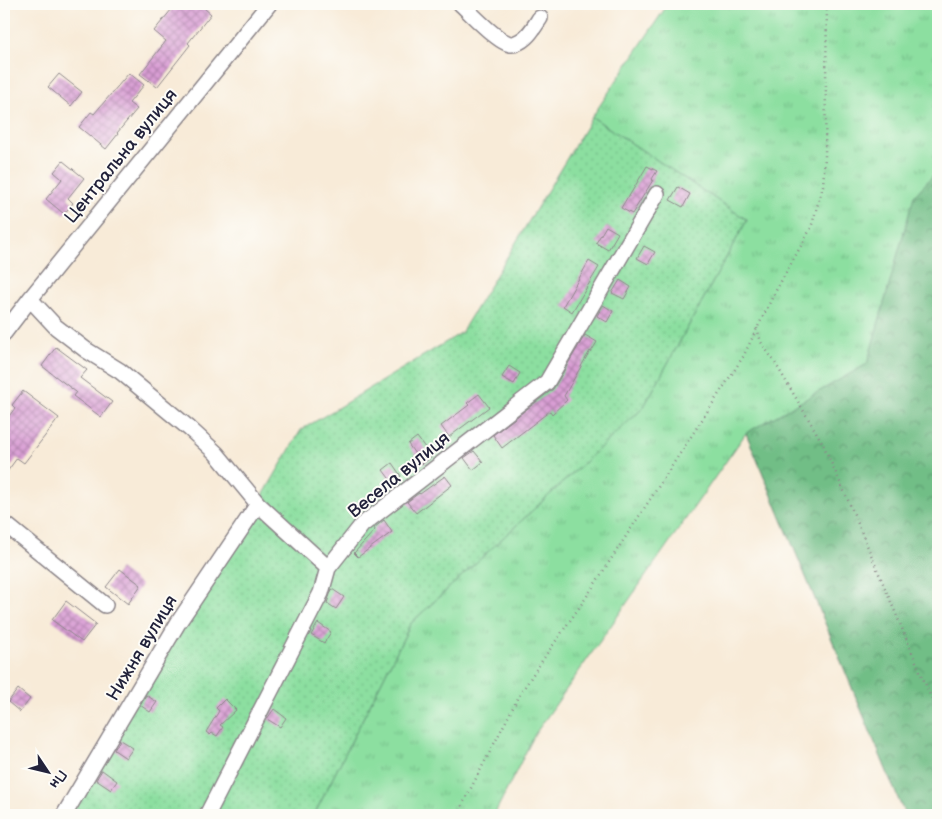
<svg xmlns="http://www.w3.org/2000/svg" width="942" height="819" viewBox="0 0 942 819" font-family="'Balsamiq Sans',sans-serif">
  <defs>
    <pattern id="grass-tufts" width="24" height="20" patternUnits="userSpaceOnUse" patternTransform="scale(1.25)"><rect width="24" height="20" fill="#8cdfa0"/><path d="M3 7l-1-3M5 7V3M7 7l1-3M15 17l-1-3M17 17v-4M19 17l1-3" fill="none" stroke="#78bf8b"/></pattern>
    <pattern id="forest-crowns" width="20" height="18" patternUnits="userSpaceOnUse" patternTransform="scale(1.25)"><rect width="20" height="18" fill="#71be86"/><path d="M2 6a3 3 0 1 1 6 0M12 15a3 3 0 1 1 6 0" fill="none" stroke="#5c9a6f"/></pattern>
    <pattern id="garden-dots" width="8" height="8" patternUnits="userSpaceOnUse" patternTransform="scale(1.25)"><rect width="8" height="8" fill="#8cdfa0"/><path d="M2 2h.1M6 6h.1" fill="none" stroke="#78bf8b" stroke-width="1.8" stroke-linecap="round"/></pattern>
    <pattern id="building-cross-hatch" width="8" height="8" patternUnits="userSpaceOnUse" patternTransform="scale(1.25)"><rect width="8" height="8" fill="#d99ed4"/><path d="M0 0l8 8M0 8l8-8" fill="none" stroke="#b080ad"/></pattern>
  </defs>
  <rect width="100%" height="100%" fill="#fdfcf7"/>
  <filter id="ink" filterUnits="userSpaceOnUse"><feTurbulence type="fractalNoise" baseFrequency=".02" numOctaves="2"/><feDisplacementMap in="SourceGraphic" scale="10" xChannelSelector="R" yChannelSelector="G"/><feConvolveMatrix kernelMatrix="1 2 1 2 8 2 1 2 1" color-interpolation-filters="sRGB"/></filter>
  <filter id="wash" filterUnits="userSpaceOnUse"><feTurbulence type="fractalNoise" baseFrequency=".0096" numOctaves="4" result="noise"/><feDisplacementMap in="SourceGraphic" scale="20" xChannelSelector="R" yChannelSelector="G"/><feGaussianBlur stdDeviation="1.12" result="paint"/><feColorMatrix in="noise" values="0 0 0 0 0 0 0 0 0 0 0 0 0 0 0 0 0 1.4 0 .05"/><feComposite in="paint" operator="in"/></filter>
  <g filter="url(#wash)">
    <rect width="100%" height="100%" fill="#f8ebd8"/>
    <!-- grass -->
    <path fill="url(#grass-tufts)" stroke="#57806e" d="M668,4H938V815H905L746,433L535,734L494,815H314L411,623L643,408L747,220L592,117Z"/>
    <!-- forest -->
    <path fill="url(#forest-crowns)" stroke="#4a7060" d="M938,170V815H905L746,433L867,364L914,196Z"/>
    <!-- garden -->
    <path fill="url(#garden-dots)" stroke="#57806e" d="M592,117L747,220L643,408L411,623L314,815H64L258,504L301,430L461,333Z"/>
    <g id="blocks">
      <!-- building -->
      <path fill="url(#building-cross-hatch)" d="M176,4H199L211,14L188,43L190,45L157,87L140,74L166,41L154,31Z
        M129,73L144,85L129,103L137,109L117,133L118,134L106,149L79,127L91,112L94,114Z
        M59,74L82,92L71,106L48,87Z
        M63,161L84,178L68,198L73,203L64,214L46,199L62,179L54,172Z
        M647,166L657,171L652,179L653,180L632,214L621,208L627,198H628Z
        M678,187L690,194L683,207L670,200Z
        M606,226L618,233L608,250L596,243Z
        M644,246L655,252L648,264L637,258Z
        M589,261L599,267L572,312L563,306Z
        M620,280L631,287L624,299L612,293Z
        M603,305L613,311L607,322L597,316Z
        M585,335L597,342L591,352L590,351L564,396L567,400L552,414L550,411L502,448L493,435L553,389Z
        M56,347L87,370L80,378L112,402L101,417L73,396L76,392L42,366Z
        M509,366L520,373L514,384L502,377Z
        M23,391L59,418L24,463L17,458L4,476V423L15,408L12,405Z
        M479,394L489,407L449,437L441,426L469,405L467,403Z
        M417,437L432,457L422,464L408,444Z
        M474,451L483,462L473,470L464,458Z
        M392,463L401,476L392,482L383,470Z
        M445,476L452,485L416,513L407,502L419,493L420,494Z
        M384,520L392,532L358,557L354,553L375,530L374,528Z
        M120,569L141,585L128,604L106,587Z
        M332,589L344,597L336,609L327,603Z
        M66,601L96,624L82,642L52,620Z
        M318,623L331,632L324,643L311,635Z
        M18,689L30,699L20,712L8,702Z
        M146,695L157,702L150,712L140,705Z
        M225,699L236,710L220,725L223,727L217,736L212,733L210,735L206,732L219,711L216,708Z
        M274,709L286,718L280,727L267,719Z
        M120,740L133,748L126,758L114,750Z
        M102,770L117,781L111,790L96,780Z"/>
    </g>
  </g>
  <g filter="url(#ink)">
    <use href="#blocks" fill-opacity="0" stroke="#8d868a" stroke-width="1"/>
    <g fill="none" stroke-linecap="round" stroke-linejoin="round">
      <defs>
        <path id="minor" d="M461,4C473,15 491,35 505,42C508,44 513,45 516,43C527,40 534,27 540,18
          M30,299L56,327L86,350L120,371L190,429L216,453L258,504L328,568
          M4,333L30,299L269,4
          M4,523L105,605
          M64,815L178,623L258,504
          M207,815L321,593L328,568L362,525L547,382L657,194"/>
      </defs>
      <!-- minor casing -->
      <use href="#minor" stroke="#8d868a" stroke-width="18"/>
      <!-- path -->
      <path stroke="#8d868a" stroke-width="2.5" stroke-dasharray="1 4" stroke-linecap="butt" d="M757,328L761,342L774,361L822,442L848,500L938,714
        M457,815L519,696L535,671L585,599L743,357L774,294L811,228L823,186L825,157L827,4"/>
      <!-- minor -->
      <use href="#minor" stroke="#fff" stroke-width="15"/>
    </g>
  </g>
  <g text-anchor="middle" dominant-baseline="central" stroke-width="4" stroke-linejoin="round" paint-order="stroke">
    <!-- street labels -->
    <g font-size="18" fill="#22223b" stroke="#fdfcf7">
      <text transform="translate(121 156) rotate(-51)">Центральна вулиця</text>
      <text transform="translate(399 475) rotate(-39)">Весела вулиця</text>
      <text transform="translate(142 648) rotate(-59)">Нижня вулиця</text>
    </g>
  </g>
  <!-- margin -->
  <rect width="942" height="819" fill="none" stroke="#fdfcf7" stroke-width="20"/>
  <!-- north arrow -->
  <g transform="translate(48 772) rotate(125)" stroke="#fdfcf7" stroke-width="4" paint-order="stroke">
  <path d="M0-4L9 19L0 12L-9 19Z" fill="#22223b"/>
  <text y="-8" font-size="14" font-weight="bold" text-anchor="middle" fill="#22223b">Пн</text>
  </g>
</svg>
